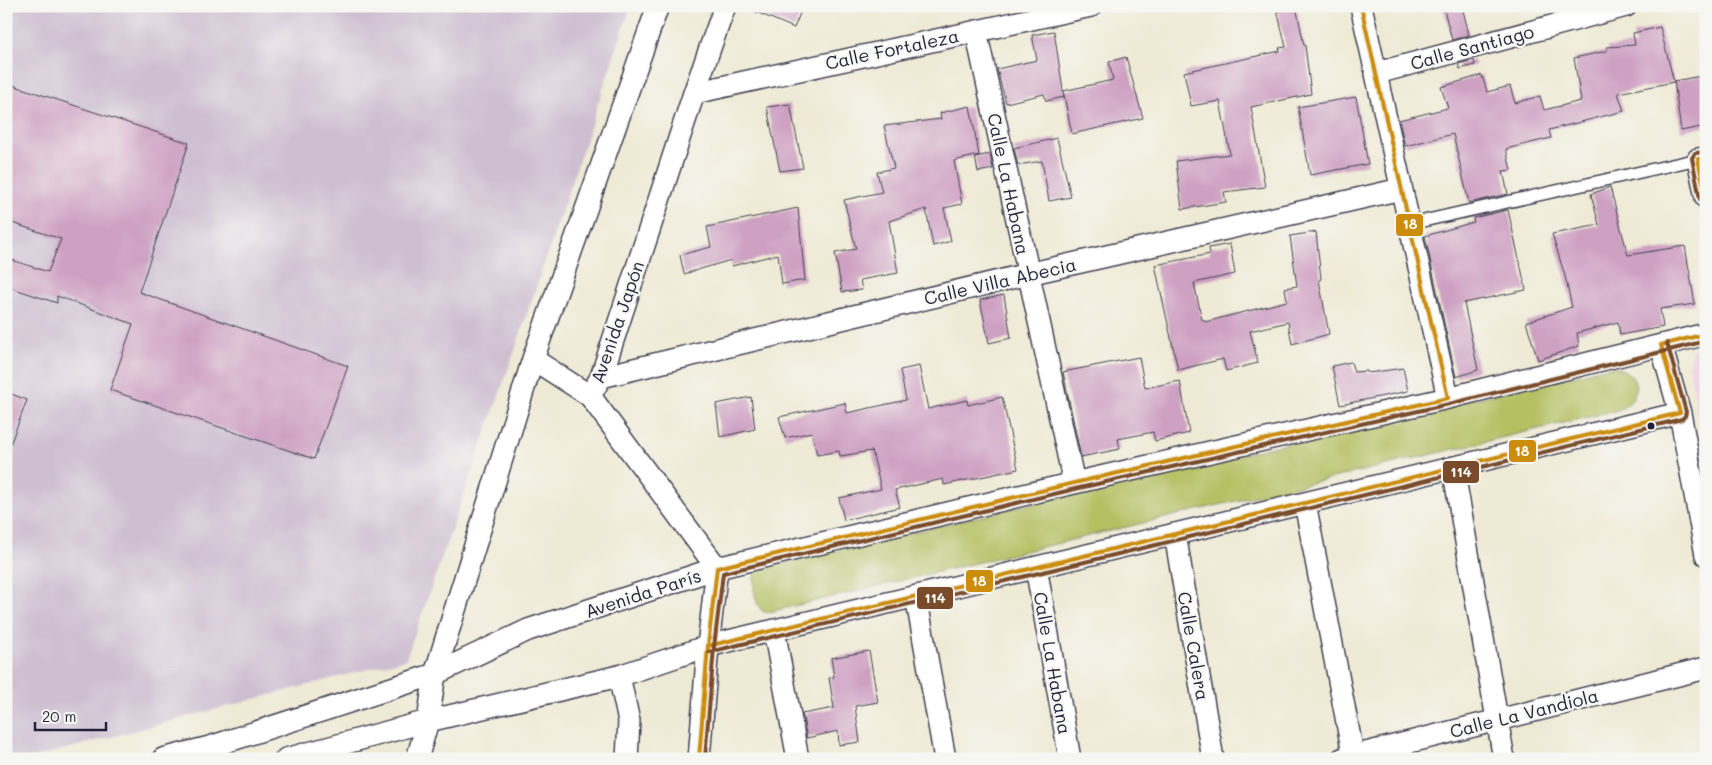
<svg xmlns="http://www.w3.org/2000/svg" width="1712" height="765" viewBox="0 0 1712 765" font-family="Mali,sans-serif">
  <rect width="100%" height="100%" fill="#f6f6f2"/>
  <filter id="ink" filterUnits="userSpaceOnUse"><feTurbulence type="fractalNoise" baseFrequency=".02" numOctaves="2"/><feDisplacementMap in="SourceGraphic" scale="10" xChannelSelector="R" yChannelSelector="G"/><feConvolveMatrix kernelMatrix="1 2 1 2 8 2 1 2 1" color-interpolation-filters="sRGB"/></filter>
  <filter id="wash" filterUnits="userSpaceOnUse"><feTurbulence type="fractalNoise" baseFrequency=".0096" numOctaves="4" result="noise"/><feDisplacementMap in="SourceGraphic" scale="20" xChannelSelector="R" yChannelSelector="G"/><feGaussianBlur stdDeviation="1.12" result="paint"/><feColorMatrix in="noise" values="0 0 0 0 0 0 0 0 0 0 0 0 0 0 0 0 0 1.4 0 .05"/><feComposite in="paint" operator="in"/></filter>
  <g filter="url(#wash)">
    <rect width="100%" height="100%" fill="#efead5"/>
    <!-- built -->
    <path fill="#f0d0e4" d="M1706,343V457L1689,365L1690,355L1694,349L1699,344Z"/>
    <!-- industrial -->
    <path fill="#cebed1" d="M6,6H631L515,350L406,659L28,759H6Z"/>
    <!-- green -->
    <path fill="#b4c062" stroke="#6b714e" d="M1609,367C1639,367 1646,399 1618,410L769,612H764C755,608 750,577 757,570L762,568Z"/>
    <g id="blocks">
      <!-- building -->
      <path fill="#cea0c2" d="M742,6H803L794,28Z
        M1276,6H1296L1304,45H1305L1311,94L1251,107L1265,187L1224,192L1226,202L1182,209L1176,161L1230,154L1220,101L1191,106L1184,72L1280,51L1279,48L1286,47Z
        M1443,6H1462L1469,35L1452,40Z
        M1660,27L1674,82L1618,93L1624,111L1549,130L1551,138L1506,149L1511,170L1503,171L1508,194L1469,203L1453,134L1405,146L1399,120L1448,108L1441,87L1482,75L1487,92L1510,86L1515,103L1540,96L1544,110L1581,101L1574,58L1607,51V47L1635,45L1633,33Z
        M1054,31L1064,97L1046,101L1044,94L1006,103L997,69L1037,60L1032,35Z
        M1126,57L1143,118L1072,134L1063,91L1113,80L1109,62Z
        M1474,60L1475,65L1460,69L1458,64Z
        M1706,75V126L1681,131L1674,81Z
        M6,83L189,143L139,292L348,366L314,459L110,390L133,324L57,296V303L6,286V258L48,272L61,239L6,221Z
        M1356,97L1368,164L1310,175L1298,107Z
        M790,104L803,168L780,171L767,107Z
        M970,106L979,155L954,161L962,204L944,208L951,241L933,246L926,209L889,221L898,273L860,280L862,290L842,292L835,253L856,249L844,200L882,192L877,172L894,168L884,126L941,119L940,113Z
        M1057,138L1071,197L1049,201L1042,161L1018,165L1014,148Z
        M990,154L993,169L978,172L975,157Z
        M1610,187L1628,255L1685,246L1695,304L1660,309L1663,327L1620,335L1618,322L1577,333L1579,346L1538,360L1526,322L1572,307L1565,276L1552,234L1599,225L1591,194Z
        M798,208L805,280L782,284L778,254L732,266L731,260L684,274L680,255L711,247L707,227Z
        M1508,210L1526,290L1464,303L1478,370L1456,377L1425,236L1474,222L1473,218Z
        M1316,232L1321,279L1319,280L1329,334L1292,344L1288,322L1250,331L1258,363L1226,371L1223,359L1178,370L1155,265L1210,254L1209,248L1230,244L1235,274L1194,283L1202,320H1205V322L1287,301L1285,288L1297,286L1290,236Z
        M1004,295L1011,338L989,343L980,300Z
        M1139,357L1145,388L1180,381L1189,433L1155,441L1153,432L1118,439L1120,449L1081,457L1063,372Z
        M1351,362L1354,372L1367,371L1368,373L1403,368L1408,391L1340,405L1332,366Z
        M919,366L928,409L967,400L968,405L1002,397L1018,469L944,485L943,479L895,490L900,507L844,520L839,498L881,489L872,451L840,456L839,451L817,455L812,432L785,438L779,417L845,403L847,413L906,400L900,370Z
        M6,392L27,400L8,450H6Z
        M751,397L755,429L720,437L716,404Z
        M869,651L878,702L855,706L860,742L839,745L838,731L807,738L802,714L834,708L829,678L834,677L831,658Z"/>
    </g>
  </g>
  <g filter="url(#ink)">
    <use href="#blocks" fill-opacity="0" stroke="#414052" stroke-width="1"/>
    <g fill="none" stroke-linecap="round" stroke-linejoin="round">
      <defs>
        <path id="lane" d="M1410,224L1698,159"/>
        <path id="street" d="M1361,6L1448,398
          M976,31L1074,483
          M1377,73L1626,6
          M694,93L1091,6
          M1706,158L1698,159L1706,198
          M1661,345L1680,413L1706,555
          M533,359L590,396
          M601,377L1028,274L1401,189
          M1453,467L1504,759
          M1305,503L1354,759
          M1175,534L1213,759
          M1036,567L1070,759
          M916,596L945,759
          M774,630L798,759
          M619,676L629,721L627,759
          M163,759L210,747L435,674L528,630L717,568L1074,483L1448,398L1706,334
          M286,759L428,721L619,676L708,646L1680,413
          M417,759L428,721L435,674L533,359L658,6
          M699,759L708,646L717,568L590,396L601,377L694,93L725,6
          M1342,759L1706,668"/>
      </defs>
      <!-- lane casing -->
      <use href="#lane" stroke="#414052" stroke-width="14"/>
      <!-- street casing -->
      <use href="#street" stroke="#414052" stroke-width="24"/>
      <!-- lane -->
      <use href="#lane" stroke="#fff" stroke-width="11"/>
      <!-- street -->
      <use href="#street" stroke="#fff" stroke-width="21"/>
      <defs>
        <path id="bus-1" d="M1706,158L1698,159L1706,197
          M708,646L1680,413L1661,345L1706,334
          M699,759L708,646L717,568L1074,483L1448,398L1361,6"/>
        <path id="bus-2" d="M1700,199L1692,158L1695,153L1705,152
          M709,652L1682,419L1685,416L1686,412L1667,343
          M705,759L714,647L723,573L1075,489L1449,404L1706,341"/>
      </defs>
      <!-- bus-1 casing -->
      <use href="#bus-1" stroke="#f6f6f2" stroke-width="8"/>
      <!-- bus-2 casing -->
      <use href="#bus-2" stroke="#f6f6f2" stroke-width="8"/>
      <!-- bus-1 -->
      <use href="#bus-1" stroke="#cc8c0c" stroke-width="4"/>
      <!-- bus-2 -->
      <use href="#bus-2" stroke="#7a4b2a" stroke-width="4"/>
    </g>
  </g>
  <!-- markers -->
  <circle fill="#22223b" stroke="#f6f6f2" stroke-width="2" cx="1651" cy="426" r="4.5"/>
  <g text-anchor="middle" dominant-baseline="central" stroke-width="4.5" stroke-linejoin="round" paint-order="stroke">
    <!-- street labels -->
    <g font-size="18" fill="#22223b" stroke="#f6f6f2">
      <text transform="translate(1472 47) rotate(-15)">Calle Santiago</text>
      <text transform="translate(892 49) rotate(-12)">Calle Fortaleza</text>
      <text transform="translate(1009 184) rotate(78)">Calle La Habana</text>
      <text transform="translate(1000 281) rotate(-13)">Calle Villa Abecia</text>
      <text transform="translate(617 322) rotate(-71)">Avenida Japón</text>
      <text transform="translate(643 593) rotate(-18)">Avenida París</text>
      <text transform="translate(1194 646) rotate(80)">Calle Calera</text>
      <text transform="translate(1053 663) rotate(80)">Calle La Habana</text>
      <text transform="translate(1524 713) rotate(-14)">Calle La Vandiola</text>
    </g>
  </g>
  <g stroke="#f6f6f2" stroke-width="2">
    <rect x="1395" y="213" width="29" height="24" rx="5" fill="#cc8c0c"/>
    <rect x="1508" y="439" width="29" height="24" rx="5" fill="#cc8c0c"/>
    <rect x="1442" y="460" width="38" height="24" rx="5" fill="#7a4b2a"/>
    <rect x="965" y="569" width="29" height="24" rx="5" fill="#cc8c0c"/>
    <rect x="916" y="586" width="38" height="24" rx="5" fill="#7a4b2a"/>
  </g>
  <g font-size="14" text-anchor="middle" font-weight="bold" fill="#fff">
    <text x="1410" y="229">18</text>
    <text x="1522" y="456">18</text>
    <text x="1461" y="477">114</text>
    <text x="979" y="586">18</text>
    <text x="935" y="603">114</text>
  </g>
  <!-- margin -->
  <rect width="1712" height="765" fill="none" stroke="#f6f6f2" stroke-width="25"/>
  <!-- scale -->
  <path d="M35 722v8h71v-8" fill="none" stroke="#22223b" stroke-width="2.5"/>
  <text x="42" y="722" font-size="15" fill="#22223b" stroke="#f6f6f2" stroke-width="4" paint-order="stroke">20 m</text>
</svg>
